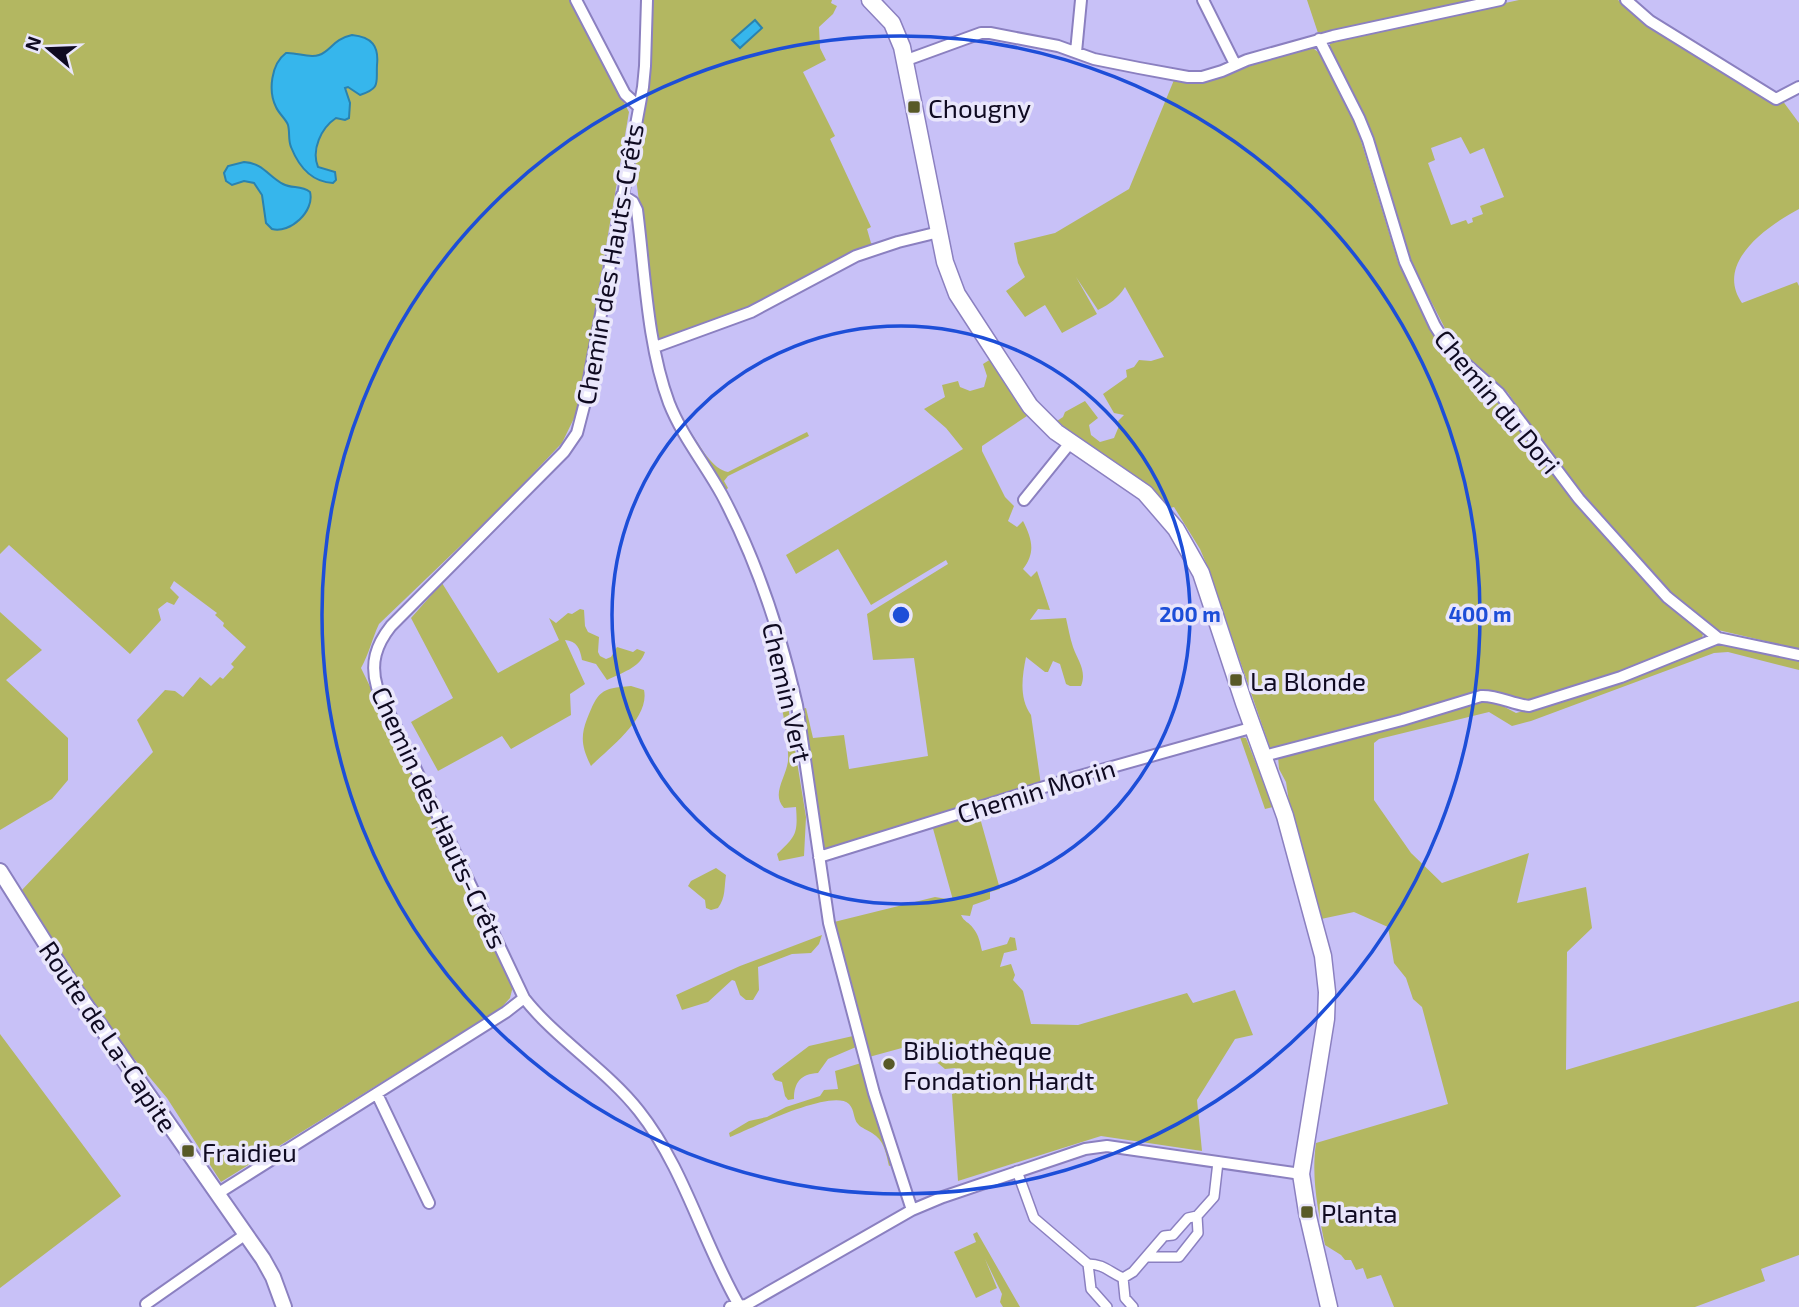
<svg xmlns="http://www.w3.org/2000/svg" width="1799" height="1307" viewBox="0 0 1799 1307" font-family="'Exo 2',sans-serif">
  <rect width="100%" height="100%" fill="#c8c1f7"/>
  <!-- green -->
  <path fill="#b3b761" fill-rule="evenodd" d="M0,0H570L629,112L578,410L562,443L501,507L379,624C372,639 369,654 361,668L422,793L513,986L510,998L500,1009L221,1182L167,1098L115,1036L20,892L153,752L137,720L165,690L175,691L183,697L200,677L211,686L220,677L223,679L234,667L231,664L246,647L223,626L224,623L215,615L217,613L174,581L170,588L179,597L174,605L167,602L158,609L161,620L130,654L9,545L0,554Z
    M652,0H832L831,3L837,6L833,14L819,27L820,48L826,60L803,72L835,136L830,139L871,227L867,229L871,243L875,245L754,306L662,341L657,339L634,163L651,68Z
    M1307,0H1480L1318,33Z
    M1519,0H1618L1651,27L1775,105L1782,100L1799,123V209C1767,226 1714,263 1742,303L1797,282L1799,286V649L1718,630L1691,612L1672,596L1556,462L1508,393L1453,344L1411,262L1370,134L1353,92L1330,50V41ZM1461,137L1470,154L1484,148L1504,197L1480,206L1483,214L1472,218L1473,222L1468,224L1466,220L1451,225L1428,163L1435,160L1431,148Z
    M1302,49H1314L1321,54L1354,118L1398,262L1432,331L1448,354L1489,392L1674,608L1703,633L1702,639L1601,680L1529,701L1480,693L1270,748L1208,568L1200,549L1174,507L1170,508C1135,471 1095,453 1057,421L1063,417L1065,412L1085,401L1098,418L1089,425L1091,435L1100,442L1114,438L1119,426L1118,421L1124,415L1114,413L1103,394L1127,377L1126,370L1134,367L1139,360L1151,361L1164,357L1125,287C1118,298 1110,304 1098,310L1076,277L1097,314L1062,333L1045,305L1025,317L1006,291L1025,277L1018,263L1014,243L1055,233L1129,189L1174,80L1190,83L1204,81Z
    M991,359L1030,414L982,446V451L1005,497L1014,506L1008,521L1017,527L1023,521C1032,539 1036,552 1023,569L1031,577L1037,571L1050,610L1038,609L1030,620L1066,618C1068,627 1070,638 1073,647C1078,661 1087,671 1081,686H1070L1066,684L1060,664L1053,661L1048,672H1045L1026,657C1022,677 1019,698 1031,715L1041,785L824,850L802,709L806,708L813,738L844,735L849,769L928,756L914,658L873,660L867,614L948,564L946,560L871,605L838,549L796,574L786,555L963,449L946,428L924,409L945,397L942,385L958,381L960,387L970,391L984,387L987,376L983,364Z
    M807,432L809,436L728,476L724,481L728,488L726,490L691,436L692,434C701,447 712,469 728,472Z
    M442,583L498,673L559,640L549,618L556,623L568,613L572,614L580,609L584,610L585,626L588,632L599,637L598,652L600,656L606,659L611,657L617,647L633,652L637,649L645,652C640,668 621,673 607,680L596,664L582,660C580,649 577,641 565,640L585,684L570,694L571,715L511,749L502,736L438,771L411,722L453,698L411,618Z
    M0,612L42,650L6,680L68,738V780L52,799L0,830Z
    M1723,644L1799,660V670L1728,652L1714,653L1531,721L1512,726L1489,712L1379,739L1374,743V800L1411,853L1442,883L1529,853L1517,903L1586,887L1592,928L1567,952L1566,1070L1799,1001V1255L1761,1269L1765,1281L1695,1307H1394L1381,1275L1367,1279L1363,1268L1356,1270L1351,1260H1345L1341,1255L1325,1245C1318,1210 1311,1178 1316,1143L1448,1104L1422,1007L1413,999L1406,978L1394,963L1388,927L1354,912L1321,919L1289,802L1286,782L1279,769L1278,756L1485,700L1497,703L1516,713L1615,685L1705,648Z
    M631,686L644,690C650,718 609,748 591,766C582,748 580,737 587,719C598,692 600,688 631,686Z
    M786,694L806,817L804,856L779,861L777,854C796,836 798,834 796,807L784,808C771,794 786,778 788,761C789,740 783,717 780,695Z
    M1240,737L1246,738L1273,807L1265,809Z
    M978,811L1000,889L990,892V899L973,905L970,916L961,915C964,922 969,922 973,928C979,935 980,943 982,951L1007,944L1010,937L1015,938L1017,950L1004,953L1000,967L1011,964L1015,975L1013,980L1023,991L1031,1024L1078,1025L1187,993L1193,1003L1235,990L1253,1035L1235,1039L1197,1100L1202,1151L1101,1136L958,1181L952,1094L962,1087L964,1075L955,1068L945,1069L933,1059L931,1040L869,1057L834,922L935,897L953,900L932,825Z
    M716,868L726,875C724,887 726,897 718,908L711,910L706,908L705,900L688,886L691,881Z
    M822,935L819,944L811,953L792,954L758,967L759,990L753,1000H746L740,995L735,981L732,980L708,1002L682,1010L676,995L740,966Z
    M0,1034L121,1196L0,1288Z
    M853,1036L856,1047L828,1059L818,1073C801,1074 794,1082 794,1099L788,1100L785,1096L782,1082L775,1080L772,1074L809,1046Z
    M861,1063L892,1165L889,1166C886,1153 884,1140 872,1133C868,1130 861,1128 858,1124C853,1119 855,1110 849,1104C832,1088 750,1129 730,1137L729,1133L749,1121L767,1117L786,1107L820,1096L824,1090L838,1089L835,1071Z
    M977,1232L1020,1307H1003L1000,1302L1002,1294L985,1259L997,1288L976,1298L954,1252L976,1242L973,1234Z"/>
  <!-- water -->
  <path fill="#36b6ec" stroke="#2a82af" stroke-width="2" d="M755,20L762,28L740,48L732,40Z
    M352,35C372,37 379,46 377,65C376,83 381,88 360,95L348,87L345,88L350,103L349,118L345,120L336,118C321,128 311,150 318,167L335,172L336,180L333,183C311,182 299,167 291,147C288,140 290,132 288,125C286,119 279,114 276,107C268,91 271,64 286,53C297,52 309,59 319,55C331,51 333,39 352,35Z
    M244,162C263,163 268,176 283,184C292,189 301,185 310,192C315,211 290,234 272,229L266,223L262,195L254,183L244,181L232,185L226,181L224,173L228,166Z"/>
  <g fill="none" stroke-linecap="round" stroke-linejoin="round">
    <defs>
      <path id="pedestrian" d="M1017,1171L1034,1218L1088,1264L1091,1289L1107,1307
        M1146,1257H1179L1198,1233L1197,1216
        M1088,1264C1104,1264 1109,1272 1123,1278L1125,1298L1133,1307
        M1123,1278L1133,1272L1164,1236L1173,1235L1188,1218L1197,1216L1214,1197L1218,1162"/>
      <path id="minor" d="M576,0L625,94L638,106
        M647,0L645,66L643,87L584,406L577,433L564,452L391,626C376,645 370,663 377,687L524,998C557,1040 607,1070 639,1111C685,1169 703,1244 740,1307
        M1203,0L1235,64
        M1626,0L1650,21L1776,99L1799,87
        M1319,39L1359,118L1368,140L1405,262L1435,326L1444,340L1458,357L1499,393L1579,499L1667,597L1718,638
        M1076,52L1081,0
        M904,61L981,33H990L1058,46L1094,59L1139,68L1188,77H1202L1222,71L1247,60L1333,36L1500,0
        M622,195L633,202L637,210C645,272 647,344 669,403C682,436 705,464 722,495C756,559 781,635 797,705L829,923L874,1093L912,1210
        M655,347L751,312L856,256L898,242L939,232
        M1024,500L1070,443
        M1264,756L1402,720L1481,696C1497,695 1512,704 1529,706L1621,677L1718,638L1799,655
        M819,857L1073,778L1254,727
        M377,1094L429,1203
        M217,1194L506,1012L524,998
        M146,1304L246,1234
        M730,1307L746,1305L912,1210L943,1197L1085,1149L1107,1146L1301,1174"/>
      <path id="tertiary" d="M0,871L73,987L263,1259L273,1277L284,1307"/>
      <path id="secondary" d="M870,0L892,23L902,47L945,262L957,294L1030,406L1056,432L1145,493L1176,529L1201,573L1244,703L1285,816L1323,956L1327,992L1326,1019L1301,1174L1307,1212L1329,1307"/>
    </defs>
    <!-- pedestrian casing -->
    <use href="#pedestrian" stroke="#8b80c0" stroke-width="12"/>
    <!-- minor casing -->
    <use href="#minor" stroke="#8b80c0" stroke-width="14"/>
    <!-- tertiary casing -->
    <use href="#tertiary" stroke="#8b80c0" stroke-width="18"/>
    <!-- secondary casing -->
    <use href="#secondary" stroke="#8b80c0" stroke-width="19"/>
    <!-- pedestrian -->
    <use href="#pedestrian" stroke="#fff" stroke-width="9"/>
    <!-- minor -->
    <use href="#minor" stroke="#fff" stroke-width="10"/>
    <!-- tertiary -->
    <use href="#tertiary" stroke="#fff" stroke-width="14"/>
    <!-- secondary -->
    <use href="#secondary" stroke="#fff" stroke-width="16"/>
  </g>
  <!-- distance rings -->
  <g fill="none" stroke="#1d4ed8" stroke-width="3.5">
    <circle cx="901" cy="615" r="289"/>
    <circle cx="901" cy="615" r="579"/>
  </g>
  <!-- markers -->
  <g fill="#585927" stroke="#e9e6fb" stroke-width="2.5">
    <rect x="907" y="100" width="14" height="14" rx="3.5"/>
    <rect x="1229" y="673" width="14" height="14" rx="3.5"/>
    <circle cx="889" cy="1064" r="7"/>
    <rect x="181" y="1144" width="14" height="14" rx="3.5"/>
    <rect x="1300" y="1205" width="14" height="14" rx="3.5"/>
  </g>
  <g text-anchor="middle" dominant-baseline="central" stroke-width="7" stroke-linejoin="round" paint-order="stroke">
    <!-- poi labels -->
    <g font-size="26" fill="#0f0a21" stroke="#e9e6fb" text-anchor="start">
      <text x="928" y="107">Chougny</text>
      <text x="1250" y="680">La Blonde</text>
      <text x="903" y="1049">Bibliothèque<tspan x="903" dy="30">Fondation Hardt</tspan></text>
      <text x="202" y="1151">Fraidieu</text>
      <text x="1321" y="1212">Planta</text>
    </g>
    <!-- street labels -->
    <g font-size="26" fill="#0f0a21" stroke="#e9e6fb">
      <text transform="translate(609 264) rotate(-80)">Chemin des Hauts-Crêts</text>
      <text transform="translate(1498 401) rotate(50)">Chemin du Dori</text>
      <text transform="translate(788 692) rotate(77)">Chemin Vert</text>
      <text transform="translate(1036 790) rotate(-17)">Chemin Morin</text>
      <text transform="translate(440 817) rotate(65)">Chemin des Hauts-Crêts</text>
      <text transform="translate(109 1036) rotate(56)">Route de La-Capite</text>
    </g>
  </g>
  <circle cx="901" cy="615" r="10" fill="#1d4ed8" stroke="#e9e6fb" stroke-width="3.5"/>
  <g font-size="21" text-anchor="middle" font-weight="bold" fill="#1d4ed8" stroke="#e9e6fb" stroke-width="7" stroke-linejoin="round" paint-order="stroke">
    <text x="1190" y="622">200 m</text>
    <text x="1480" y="622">400 m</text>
  </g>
  <!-- north arrow -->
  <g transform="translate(49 49) rotate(289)" stroke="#e9e6fb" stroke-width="5" paint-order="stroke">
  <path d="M0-5L12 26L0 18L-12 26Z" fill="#0f0a21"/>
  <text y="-10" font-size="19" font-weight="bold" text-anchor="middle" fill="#0f0a21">N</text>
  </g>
</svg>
